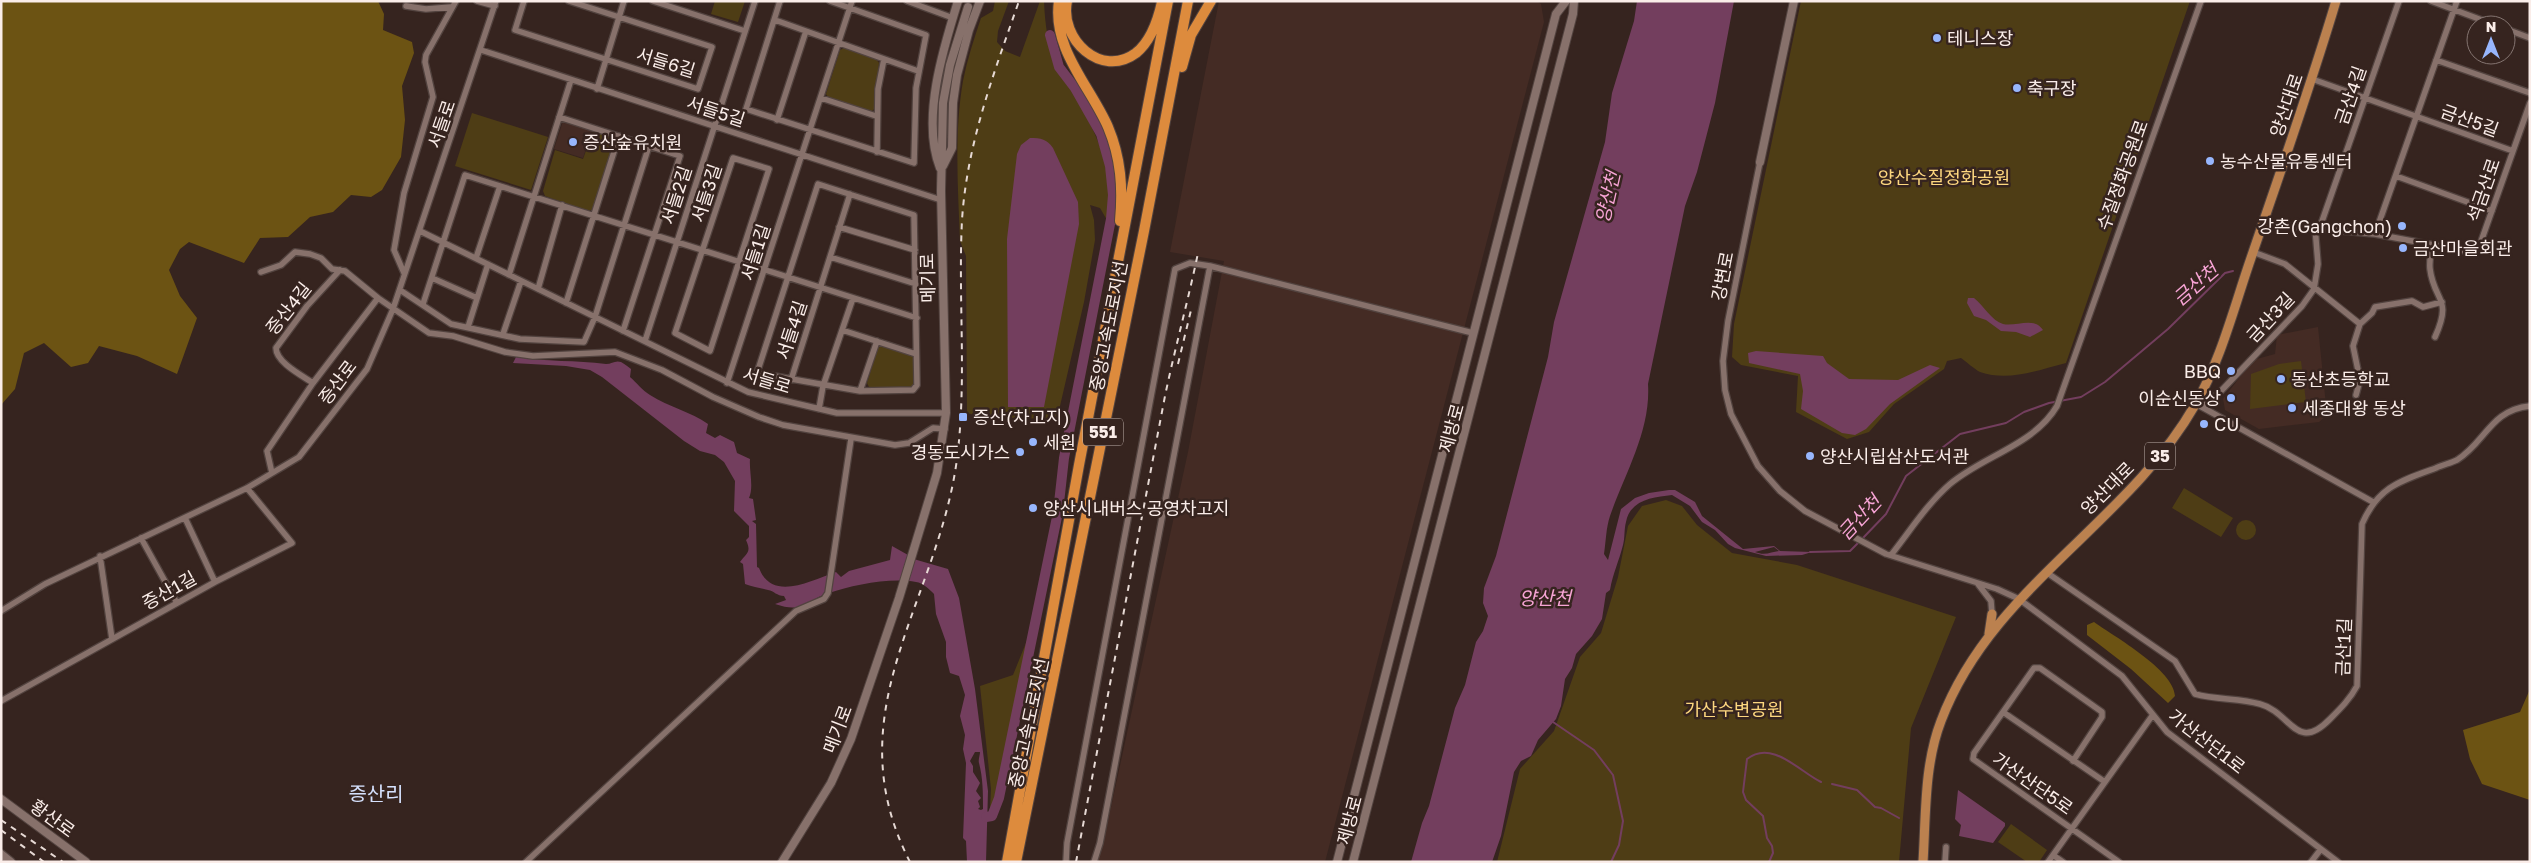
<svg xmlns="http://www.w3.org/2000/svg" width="2531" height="863" viewBox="0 0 2531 863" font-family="'Golos Text','Noto Sans KR',sans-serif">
  <rect width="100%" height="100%" fill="#36241f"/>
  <!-- built -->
  <path fill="#442b24" d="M1219,1H1537L1541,4L1544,22L1325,862H1097L1103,844L1188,452L1224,261L1170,252Z
    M563,121L592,130L583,158L554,149Z
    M2318,327L2327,415L2319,422L2259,429L2225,410L2223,399L2253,360L2275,354L2277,335Z"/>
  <!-- green -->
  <path fill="#4e3d15" d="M715,1H745L738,22L711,14Z
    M995,1H1009L998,31L997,42L1005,51L1020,57L1040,1H1044C1045,25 1048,47 1057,69C1061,79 1071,87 1076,97C1100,141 1114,170 1107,220L1100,208L1090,205L1094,220L1095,240L1084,302L1057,419L983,417L967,413L966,256L960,241C958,188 954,133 963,81C967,60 974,39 981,18L993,11Z
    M1801,1H2190L2066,363C2038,370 2009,382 1980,372C1974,369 1967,362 1961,358L1947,361L1944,369L1894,404L1869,432L1847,439L1796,412L1798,376L1741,365L1732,357L1734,324Z
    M844,48L876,59L879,63L874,109L871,112L828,97L826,94L840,50Z
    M472,113L548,137L531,190L455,166Z
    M593,131L612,137L615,142L594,209L588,211L545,196L543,191L555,150L583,159Z
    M881,346L912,355L914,359V383L912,387H869L867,383L878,348Z
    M2301,361L2306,402L2250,409L2251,374L2279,364Z
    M2184,488L2233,518L2221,537L2172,508Z
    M1666,500L1682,506L1697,525L1732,553L1797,565L1956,617L1911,728L1899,862H1497L1520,769L1554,731L1580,657L1601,633L1618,577L1628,526L1642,506Z
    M2236 530a10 10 0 1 1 20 0a10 10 0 1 1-20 0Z
    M1028,638L997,798L990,810L991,789L980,686L1013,675Z
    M2011,824L2047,850L2039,862H2027L1998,842Z"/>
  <!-- forest -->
  <path fill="#6c5313" d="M1,1H378L384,14L383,30L412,42L414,53L402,86L405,120L401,157L382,190L371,197L351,195L333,212L310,217L288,237L260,238L244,263L189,242L180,249L169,270L180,296L197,318L177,374L137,356L99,346L88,363L71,367L44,343L24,353L15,389L1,405Z
    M2094,622C2115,637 2174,670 2175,696L2168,703L2131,669L2087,635V625Z
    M2530,689V800L2482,784L2470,759L2463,730L2520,712Z"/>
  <!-- water -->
  <path fill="#733e5e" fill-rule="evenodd" d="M1637,1H1734L1715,103L1697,172L1685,206L1648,384C1651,430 1625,473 1610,516C1606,528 1606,541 1604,554L1608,560L1621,509L1635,498L1649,493L1669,490H1675L1695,502L1702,516L1743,549L1774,546L1780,551L1812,552L1802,555L1766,556L1735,548L1728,544L1715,530L1702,522L1690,506L1672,495C1653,497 1630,500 1626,522C1624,529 1625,538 1623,545C1619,561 1613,573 1610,590L1606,593L1602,619L1592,636L1576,654L1572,668L1565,679L1561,706L1556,719L1538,740L1531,756L1521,761L1514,772L1501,836L1492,862H1411L1422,823L1429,806L1455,708L1465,685L1476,642L1483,631L1488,616L1483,603L1484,588L1496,556L1548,357L1554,322L1605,142L1612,93L1634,21ZM1774,547L1779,551C1771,552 1765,556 1755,552Z
    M1030,138C1041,138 1047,139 1053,148L1078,202L1079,224L1044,407H1008L1007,239L1017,154L1021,145Z
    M1968,298H1974C1983,305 1992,321 2003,324C2016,327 2034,316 2043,330L2030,337L2016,332L2001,331L1986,320L1974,316L1967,303Z
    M1756,351L1823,356L1827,363L1849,379L1898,380L1930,365L1940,368L1890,404L1866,429L1855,435L1842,433L1801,409L1803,391L1800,374L1749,363L1748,353Z
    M516,357C546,362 576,360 606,364C612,364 615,360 621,362C625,364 628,367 631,369L630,377C637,383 642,390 650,395C669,407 691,412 708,424L706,433L715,438L720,435L734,442L737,453L750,459C749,471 754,487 749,498L753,499L756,520L752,521L756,524L757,567L759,568C772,602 810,581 836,572L841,577L849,571L890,560L892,546L917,560L948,569L959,598L975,689L988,791L986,862H967L966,841L963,838L966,763L963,749L965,735L960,716L965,695L959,676L950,673L946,657V642L936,614L934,594C929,589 923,583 916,582C891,577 852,585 829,593C806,600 804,614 775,604L786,600L784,596C777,596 774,591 768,590C760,588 754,587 745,584L743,564L740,562C746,553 752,553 746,540L749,537V526L734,511L735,481L724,462L715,455L700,451L684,441L602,377L590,370L566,366L513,363ZM975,752H980C980,755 978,760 979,763C983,778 983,793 983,809L981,810L978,809L980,807L978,801L981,798L976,791L980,783L973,772V766L970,761Z
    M1958,790L2005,823V826L1993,843L1959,836L1961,825L1955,819Z"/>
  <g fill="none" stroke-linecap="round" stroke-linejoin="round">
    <!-- stream -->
    <path stroke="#733e5e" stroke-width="2" d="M1862,539L1886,514L1906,476L1960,434L2006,423L2024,412L2049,403L2081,397L2105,382L2168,329L2225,273L2233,271
      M1810,552L1850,551L1859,542
      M1553,722L1594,750L1613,775L1623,821L1619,845L1611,862
      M1832,784L1857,790L1875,807L1881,808L1899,818
      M1769,862L1773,853L1772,846L1767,838L1763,816L1746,800L1743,792L1747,759C1772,739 1800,772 1821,782"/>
    <!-- river -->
    <path stroke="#733e5e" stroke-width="10" d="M986,817L992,816L999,798L1058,512L1064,458L1111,219L1113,195L1110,166L1101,134L1075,88L1059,67L1050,35"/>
    <defs>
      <path id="street" d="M477,1L495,6
        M524,1L515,30L698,89L712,47L569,1
        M653,1L745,31
        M780,1L746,109L914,163L916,88L926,35L830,1
        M907,1L953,18
        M2431,1L2495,25
        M406,6L426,9L451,7
        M775,20L918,71
        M2506,29L2530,38
        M481,50L941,200
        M2436,60L2530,93
        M2312,79L2513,151
        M597,89L624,1
        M821,98L876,116
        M559,117L680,156L623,331
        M777,120L806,31
        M877,152L878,89L884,59
        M733,158L769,169L710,351L675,333Z
        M1760,162L1728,321L1723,361L1725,390L1731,414L1758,466L1780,491L1805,511L1886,554L1997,589L2019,599L2122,676L2167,732L2338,862
        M2396,176L2492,211
        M818,184L914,215L917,385L913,390L860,391L757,373Z
        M2263,224L2375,234L2471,252L2478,250L2530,103
        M839,227L915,250
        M2320,227L2399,1
        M420,231L748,392L837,413H946
        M2375,234L2457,1
        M2432,245C2431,252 2429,262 2430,269C2434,302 2453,297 2435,337
        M2253,252L2285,264L2360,324L2353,346L2360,380L2356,395
        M830,257L916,284
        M476,258L500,186
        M261,272L281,265L295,252L310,254L321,258L332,269L345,271L378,298
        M404,273L394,250L404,193L433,97L425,62L426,55L456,1
        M509,275L571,80
        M432,278L477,298
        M538,289L562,205
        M400,290L451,324L520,339L584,342L595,317L649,146
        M566,303L619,136
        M423,304L465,175L917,318
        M2360,324L2372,313L2375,307L2412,301L2423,307L2442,302
        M468,327L488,264
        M842,330L916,354
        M503,334L521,281
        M645,341L755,1
        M791,380L850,194
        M313,383C301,375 276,362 276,348L307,306L340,270
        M727,383L852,1
        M860,391L877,341
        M2200,406L2373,502
        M2202,407L2221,391L2302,306L2314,289L2318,264L2315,227
        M819,409L823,386L853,298
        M272,473L267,451L313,383L378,298L429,333L453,336L505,352L533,356L615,352L662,370L713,397L759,417L783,425L895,445L909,443L933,428L945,429
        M185,518L215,582
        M141,538L177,603
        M1891,555C1910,531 1927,504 1950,484C1983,456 2034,445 2057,406L2201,1
        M100,556L112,639
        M2046,572L2175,661L2195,694C2216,700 2239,698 2260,704C2291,712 2296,754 2330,719C2341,708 2350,699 2357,686L2362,524C2378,487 2400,481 2436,468C2442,465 2451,463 2457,460C2486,442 2490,410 2530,406
        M1978,584L1991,601L1992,614
        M1,611L45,584L247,488L299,457L367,369L393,309L496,1
        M1,701L215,582L292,543L247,488
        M2003,712L2105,782
        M2073,761L2102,717V712L2040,668H2034L1974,753L1973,759L2119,862
        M2053,855L2063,862
        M526,862L796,611L824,599L828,593L851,439
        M1066,862L1067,843L1175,269L1190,263L1210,266L1473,333
        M1094,862L1100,843L1210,266
        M1945,862L1946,847
        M2048,862L2152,716
        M2311,862L2321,849"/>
      <path id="secondary" d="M1760,162L1794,1
        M943,166L952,148L953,103L957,75L969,30L980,1
        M940,168C921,120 943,49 958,1
        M1,799L86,862
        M1,854L11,862
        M782,862L831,783L851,739L899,598L937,473L946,413L941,191L943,103L950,65L968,7
        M1337,862L1556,14L1566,1
        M1353,862L1573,14L1574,1"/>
      <path id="primary" d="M1989,634L1992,614
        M1923,862C1926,815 1924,765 1941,721C1991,588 2127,524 2195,405C2221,360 2234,307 2251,258C2280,173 2310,88 2336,1"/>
      <path id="highway" d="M1059,1C1052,49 1090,86 1108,127C1121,158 1123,188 1120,221
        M1067,1C1059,39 1101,79 1136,53C1151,41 1158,20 1162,2
        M1182,67L1191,35L1211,1
        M1007,862L1079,465L1168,1
        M1016,862L1144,231L1188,1"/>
    </defs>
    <!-- street casing -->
    <use href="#street" stroke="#52433f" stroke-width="8"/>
    <!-- secondary casing -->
    <use href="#secondary" stroke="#52433f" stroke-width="10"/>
    <!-- primary casing -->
    <use href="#primary" stroke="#52433f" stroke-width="11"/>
    <!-- highway casing -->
    <use href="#highway" stroke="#52433f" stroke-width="12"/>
    <!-- street -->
    <use href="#street" stroke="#87716b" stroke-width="5.5"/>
    <!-- secondary -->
    <use href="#secondary" stroke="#87716b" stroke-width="8"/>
    <!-- primary -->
    <use href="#primary" stroke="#bb814f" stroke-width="9"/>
    <!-- highway -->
    <use href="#highway" stroke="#dd8b3d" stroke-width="10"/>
    <!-- rail -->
    <path stroke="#e6d9d4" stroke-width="2" stroke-dasharray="6 6" stroke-linecap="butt" d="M1178,364L1192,306
      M1,820L63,862
      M1,830L44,862
      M910,862C833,712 938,603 957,459C967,380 958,300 962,220C967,143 994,73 1019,1
      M1076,862L1165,396C1175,348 1188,301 1198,253"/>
  </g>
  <!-- markers -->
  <g fill="#97b6fd" stroke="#36241f" stroke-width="2">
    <circle cx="1937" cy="38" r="5"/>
    <circle cx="2017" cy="88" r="5"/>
    <circle cx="573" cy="142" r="5"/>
    <circle cx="2210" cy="161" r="5"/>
    <circle cx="2402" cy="226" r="5"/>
    <circle cx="2403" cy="248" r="5"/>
    <circle cx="2231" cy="371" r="5"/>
    <circle cx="2281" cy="379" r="5"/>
    <circle cx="2231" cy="398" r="5"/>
    <circle cx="2292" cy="408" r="5"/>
    <rect x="958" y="412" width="10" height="10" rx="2.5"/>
    <circle cx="2204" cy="424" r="5"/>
    <circle cx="1033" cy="442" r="5"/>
    <circle cx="1020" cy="452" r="5"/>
    <circle cx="1810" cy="456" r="5"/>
    <circle cx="1033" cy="508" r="5"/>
  </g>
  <g text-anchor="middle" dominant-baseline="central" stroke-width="5" stroke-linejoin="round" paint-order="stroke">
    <!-- shield labels -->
    <g fill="#36241f" stroke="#bfb1ac" stroke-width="1">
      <rect x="1083" y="418.5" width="40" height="27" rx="4"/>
      <rect x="2145" y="442.5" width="30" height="27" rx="4"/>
    </g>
    <g font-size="16" font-weight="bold" fill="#faede9">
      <text x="1103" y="432">551</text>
      <text x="2160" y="456">35</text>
    </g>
    <!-- poi labels -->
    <g font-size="18" fill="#faede9" stroke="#36241f" text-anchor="start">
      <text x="1947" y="38">테니스장</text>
      <text x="2027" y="88">축구장</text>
      <text x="583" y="142">증산숲유치원</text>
      <text x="2220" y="161">농수산물유통센터</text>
      <text x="2392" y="226" text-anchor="end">강촌(Gangchon)</text>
      <text x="2413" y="248">금산마을회관</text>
      <text x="2221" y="371" text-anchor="end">BBQ</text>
      <text x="2291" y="379">동산초등학교</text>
      <text x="2221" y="398" text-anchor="end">이순신동상</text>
      <text x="2302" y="408">세종대왕 동상</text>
      <text x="973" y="417">증산(차고지)</text>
      <text x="2214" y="424">CU</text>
      <text x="1043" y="442">세원</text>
      <text x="1010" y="452" text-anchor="end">경동도시가스</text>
      <text x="1820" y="456">양산시립삼산도서관</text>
      <text x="1043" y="508">양산시내버스 공영차고지</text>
    </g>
    <!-- street labels -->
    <g font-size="18" fill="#faede9" stroke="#36241f">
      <text transform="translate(666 62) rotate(17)">서들6길</text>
      <text transform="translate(2350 95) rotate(-71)">금산4길</text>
      <text transform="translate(2286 105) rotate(-71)">양산대로</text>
      <text transform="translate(716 111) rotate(18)">서들5길</text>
      <text transform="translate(2470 120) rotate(20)">금산5길</text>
      <text transform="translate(441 124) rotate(-71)">서들로</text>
      <text transform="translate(2122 175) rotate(-70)">수질정화공원로</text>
      <text transform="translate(2483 190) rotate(-71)">석금산로</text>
      <text transform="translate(706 193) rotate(-72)">서들3길</text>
      <text transform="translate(676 195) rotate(-72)">서들2길</text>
      <text transform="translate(755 252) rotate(-72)">서들1길</text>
      <text transform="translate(1722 276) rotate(-79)">강변로</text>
      <text transform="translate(927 278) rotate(-91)">메기로</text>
      <text transform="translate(288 308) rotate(-52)">증산4길</text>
      <text transform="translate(2270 317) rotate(-47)">금산3길</text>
      <text transform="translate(1108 326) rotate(-79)">중앙고속도로지선</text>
      <text transform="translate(791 330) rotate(-72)">서들4길</text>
      <text transform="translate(767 380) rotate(17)">서들로</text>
      <text transform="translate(337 382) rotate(-53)">증산로</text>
      <text transform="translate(1451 428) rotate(-75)">제방로</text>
      <text transform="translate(2107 488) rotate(-45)">양산대로</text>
      <text transform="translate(169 590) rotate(-29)">증산1길</text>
      <text transform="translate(2343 647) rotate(-88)">금산1길</text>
      <text transform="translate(1028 723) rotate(-78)">중앙고속도로지선</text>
      <text transform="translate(837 729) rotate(-69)">메기로</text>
      <text transform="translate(2207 741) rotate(38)">가산산단1로</text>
      <text transform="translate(2033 783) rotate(35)">가산산단5로</text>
      <text transform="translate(53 818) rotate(36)">황산로</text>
      <text transform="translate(1349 820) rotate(-75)">제방로</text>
    </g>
    <!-- park labels -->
    <g font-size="18" fill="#fdd77f" stroke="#36241f">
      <text x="1944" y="177">양산수질정화공원</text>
      <text x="1734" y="709">가산수변공원</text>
    </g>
    <!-- water labels -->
    <g font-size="19" font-style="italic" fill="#f7a4d5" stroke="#36241f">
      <text transform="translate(1607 197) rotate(-77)">양산천</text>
      <text transform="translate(2195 284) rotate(-41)">금산천</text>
      <text transform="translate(1859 517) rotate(-47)">금산천</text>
      <text x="1545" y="597">양산천</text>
    </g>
    <!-- quarter labels -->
    <g font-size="20" fill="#d5e1fd" stroke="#36241f">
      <text x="376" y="793">증산리</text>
    </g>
  </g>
  <!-- border -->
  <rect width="2531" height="863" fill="none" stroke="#faede9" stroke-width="5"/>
  <!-- north arrow -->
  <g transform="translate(2491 40)"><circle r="24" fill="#36241f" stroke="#847470"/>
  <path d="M0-4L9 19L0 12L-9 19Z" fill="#97b6fd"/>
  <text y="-8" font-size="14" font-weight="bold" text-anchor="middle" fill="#faede9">N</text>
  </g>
</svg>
